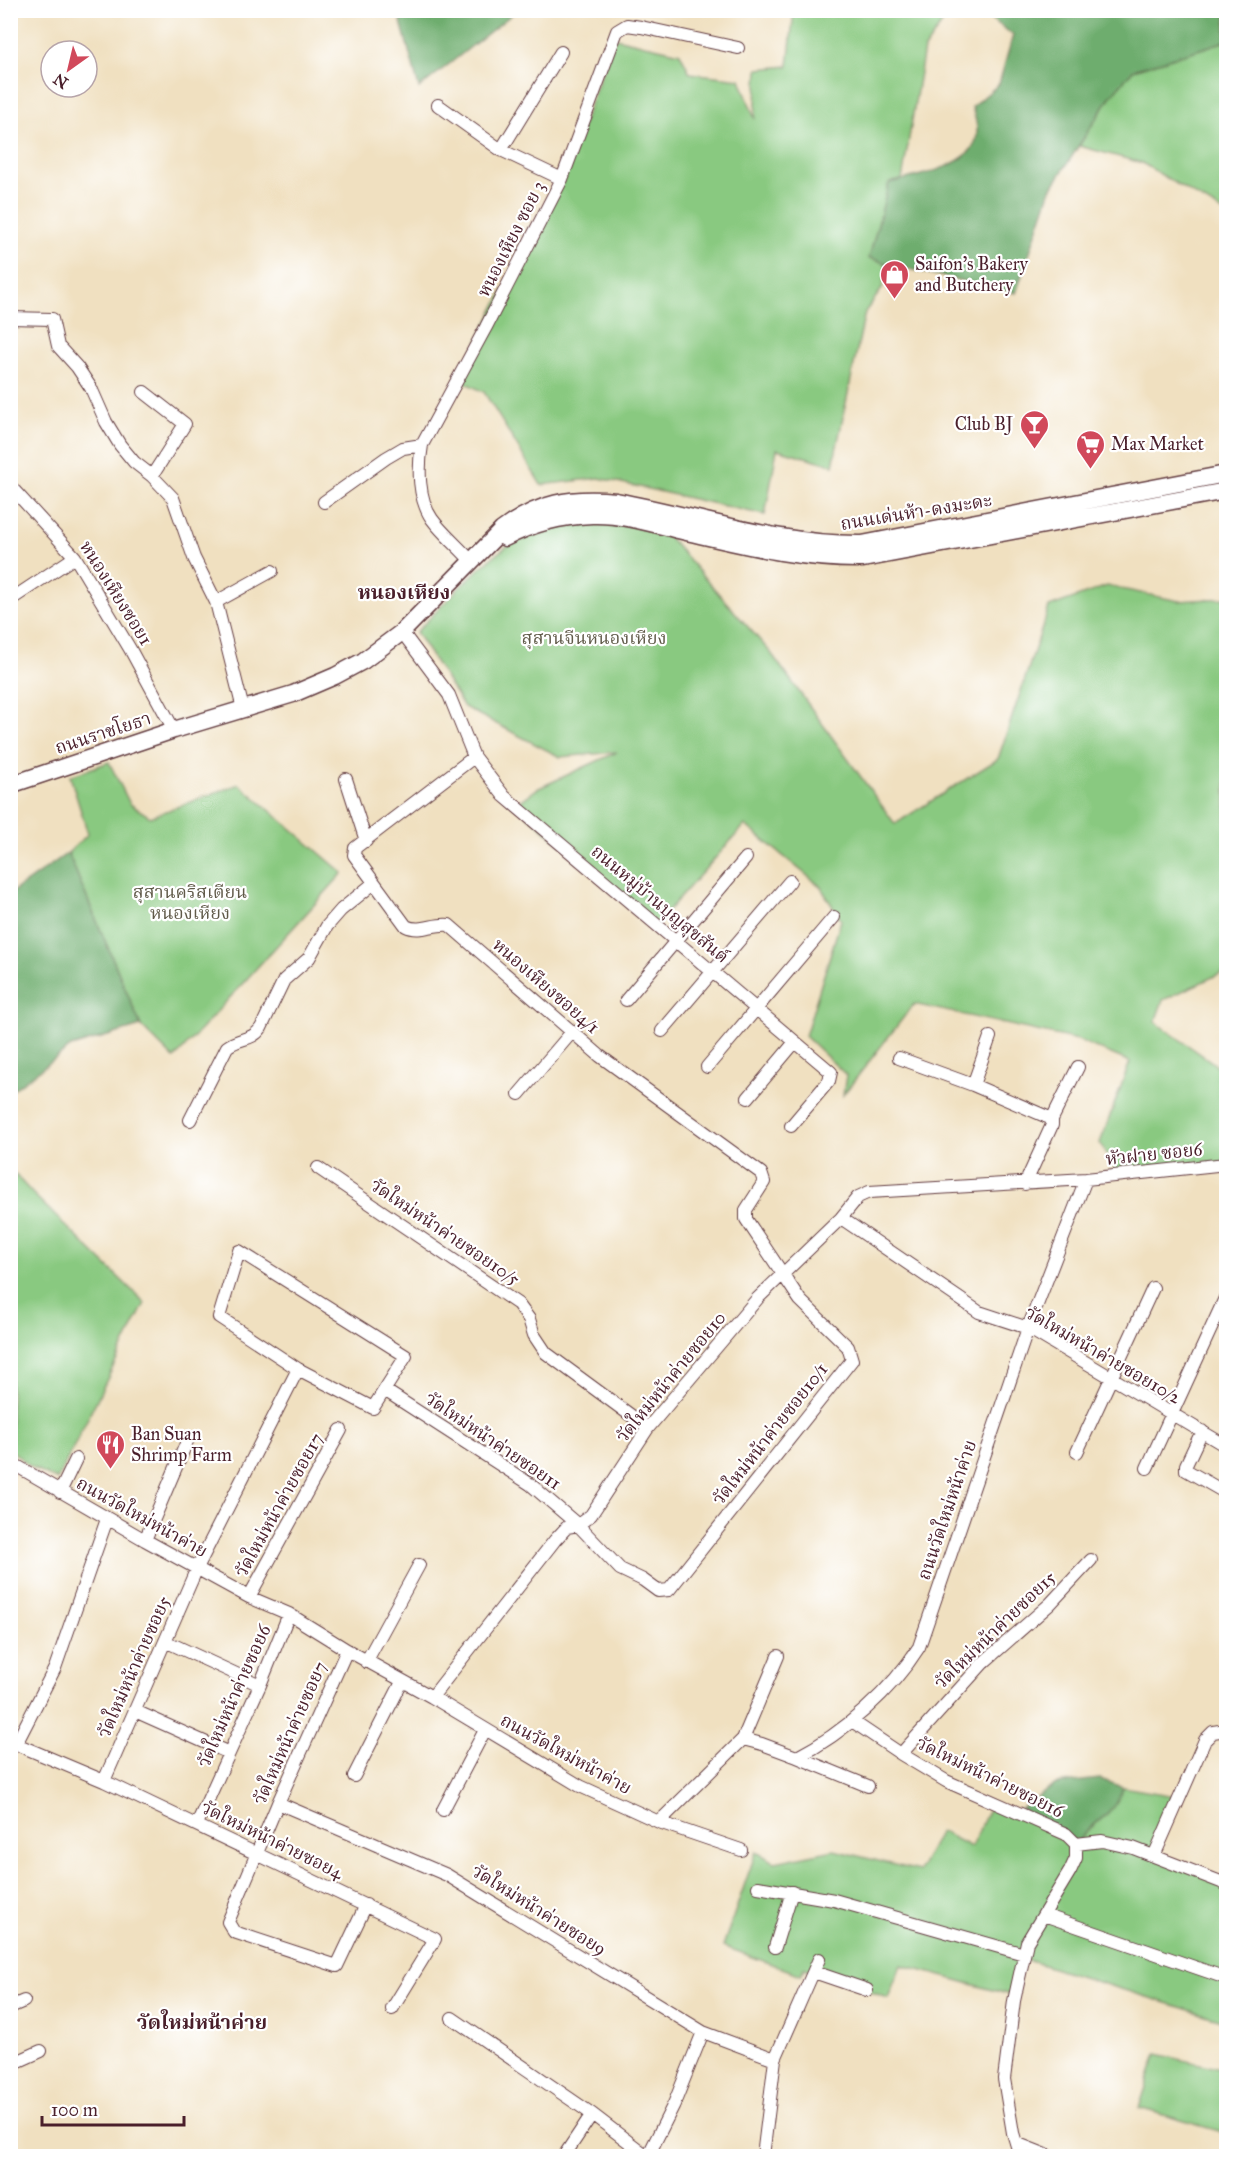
<svg xmlns="http://www.w3.org/2000/svg" width="1237" height="2167" viewBox="0 0 1237 2167" font-family="'IM FELL Great Primer','Noto Serif Thai',serif">
  <rect width="100%" height="100%" fill="#fff"/>
  <filter id="ink" filterUnits="userSpaceOnUse"><feTurbulence type="fractalNoise" baseFrequency=".0167" numOctaves="2"/><feDisplacementMap in="SourceGraphic" scale="12" xChannelSelector="R" yChannelSelector="G"/><feConvolveMatrix kernelMatrix="1 2 1 2 8 2 1 2 1" color-interpolation-filters="sRGB"/></filter>
  <filter id="wash" filterUnits="userSpaceOnUse"><feTurbulence type="fractalNoise" baseFrequency=".008" numOctaves="4" result="noise"/><feDisplacementMap in="SourceGraphic" scale="24" xChannelSelector="R" yChannelSelector="G"/><feGaussianBlur stdDeviation="1.35" result="paint"/><feColorMatrix in="noise" values="0 0 0 0 0 0 0 0 0 0 0 0 0 0 0 0 0 1.4 0 .05"/><feComposite in="paint" operator="in"/></filter>
  <g filter="url(#wash)">
    <rect width="100%" height="100%" fill="#f0e0c0"/>
    <!-- green -->
    <path fill="#89c980" stroke="#6a7456" stroke-width="1.5" d="M794,11H951L924,49L902,180L889,183L870,258L888,264L882,289L865,312L833,465L777,449L765,515L599,478L541,485L484,392L458,379L565,171L615,38L680,53L690,73L740,79L755,119L758,69L788,66Z
      M1226,41V214L1142,163L1079,146L1110,97L1133,70Z
      M604,520L665,533L771,653L895,824L998,759L1049,607L1107,586L1179,601L1226,598V971L1163,1000L1155,1022L1226,1072V1164L1119,1176L1100,1143L1130,1062L1078,1040L914,1004L843,1095L846,1075L805,1036L841,920L820,886L745,825L656,924L515,805L537,789L617,752L560,757L464,707L416,632C448,601 487,553 527,535C552,525 578,523 604,520Z
      M109,762L130,804L150,817L239,784L343,873L174,1059L141,1026L68,853L88,834L70,776Z
      M10,1169L32,1193L145,1303L57,1480L32,1468L11,1450Z
      M1123,1787L1175,1796L1154,1856L1226,1883V2005L1222,2020L1023,1959L1015,1996L901,1965L888,1998L804,1968L801,1975L723,1946L756,1852L775,1862L834,1850L919,1871L940,1831L971,1847L991,1805L1083,1833C1101,1820 1116,1809 1123,1787Z
      M1157,2054L1226,2070V2133L1139,2108Z"/>
    <!-- forest -->
    <path fill="#6ead6e" stroke="#5c664c" stroke-width="1.5" d="M398,11V10L516,11L419,88Z
      M981,11H1226V41L1133,70L1110,97L1051,189L1016,293L896,266L869,258L889,183C913,177 969,167 976,140C979,129 975,117 972,107L999,84L1013,35Z
      M68,853L141,1026L71,1047L11,1091V893Z
      M1100,1779L1123,1787C1113,1819 1092,1820 1076,1844L1021,1809L1056,1784Z"/>
  </g>
  <g filter="url(#ink)">
    <g fill="none" stroke-linecap="round" stroke-linejoin="round">
      <defs>
        <path id="minor" d="M438,105L501,150L562,179
          M501,150L561,52
          M10,318L52,319L58,346L77,367L91,388L106,422L120,445L134,462L152,476L173,498L194,558L216,602L243,709
          M144,392L185,424L152,476
          M10,486L75,557L130,649L174,730
          M324,502L386,458L403,448L422,445
          M471,561C459,547 443,534 432,519C418,499 418,468 422,445L486,327L562,179L617,31L627,25L641,27L738,48
          M10,600L75,557
          M216,602L272,571
          M402,632L449,695L474,757L504,796L831,1072L829,1081L791,1126
          M346,779L366,841
          M626,1000L746,858
          M662,1031L790,881
          M899,1058L973,1085L1052,1119
          M707,1067L834,917
          M973,1085L990,1037
          M519,1094L572,1032
          M748,1098L795,1042
          M190,1120L227,1047C240,1037 252,1041 261,1028L284,980L309,958L327,926L341,910L374,883
          M318,1168L518,1304L529,1319L534,1335L546,1353L648,1428
          M1025,1184L1052,1125V1119L1078,1067
          M841,1218L979,1312L1028,1328L1226,1446
          M386,1391L530,1484L578,1525L620,1569L643,1580L658,1591L669,1590L852,1360L848,1347L800,1300L746,1219V1210L764,1182L761,1173L600,1056L449,925C434,923 420,933 406,926L354,855L355,848L474,757
          M1202,1431L1186,1465V1470L1226,1493
          M1077,1452L1153,1288
          M10,1462L145,1540L249,1597L289,1614L347,1650L432,1697L580,1786L659,1822L743,1739L762,1744L797,1757C843,1734 892,1690 919,1647L1028,1328L1086,1179
          M1147,1468L1226,1296
          M60,1492L76,1459
          M145,1540L188,1439
          M249,1597L341,1430
          M165,1641L260,1685
          M347,1650L278,1803L228,1922L234,1932L337,1966L366,1905
          M366,1662L419,1565
          M432,1697L555,1540L567,1527L578,1525L591,1515L648,1428L758,1298L841,1218L858,1197L869,1192L1086,1179L1226,1164
          M135,1711L229,1753
          M852,1721L901,1754L946,1781L1066,1834L1076,1844V1858L1070,1871L1027,1942L1014,2001L1004,2079L1013,2133L1020,2156
          M743,1739L778,1656
          M16,1744L104,1781L435,1939L392,2009
          M12,1747L16,1744L55,1668L107,1519
          M901,1754L983,1663L1050,1604L1091,1560
          M797,1757L868,1786
          M354,1776L402,1682
          M104,1781L197,1568L298,1369L373,1408L406,1356L239,1251L219,1317L298,1369
          M278,1803L447,1875L703,2032L775,2059
          M443,1810L485,1730
          M659,1822L741,1850
          M197,1824L260,1685L289,1614
          M1076,1844L1102,1841L1133,1848L1226,1884
          M1154,1856L1205,1740L1213,1732L1226,1730
          M758,1887L834,1900L1024,1954
          M1044,1915L1226,1978
          M775,1947L792,1892
          M814,1972L867,1990
          M10,2007L24,2001
          M452,2018L592,2114
          M10,2065L41,2051
          M1016,2143L1049,2156
          M564,2156L592,2114L647,2156
          M648,2156L674,2104L703,2032
          M763,2156L775,2059L819,1959"/>
        <path id="secondary" d="M505,538C533,523 561,516 592,515C621,514 651,523 678,530C740,544 800,560 863,559L1226,491
          M10,785L174,730L293,694L335,676L363,661L402,632L502,530C539,502 570,497 616,501C698,516 778,545 862,544L1226,474"/>
      </defs>
      <!-- minor casing -->
      <use href="#minor" stroke="#633c41" stroke-width="14"/>
      <!-- secondary casing -->
      <use href="#secondary" stroke="#633c41" stroke-width="19"/>
      <!-- minor -->
      <use href="#minor" stroke="#fff" stroke-width="12"/>
      <!-- secondary -->
      <use href="#secondary" stroke="#fff" stroke-width="16"/>
    </g>
  </g>
  <!-- icons -->
  <defs>
    <symbol id="shop-pin" viewBox="-11 -11 22 30"><path d="M0 17L-7.5 6A9.5 9.5 0 1 1 7.5 6Z" fill="#d1495b" stroke="#fff"/><path d="M-5-2.5h2.3a2.7 3.5 0 0 1 5.4 0H5L5.5 6h-11ZM-1.5-2.5h3a1.5 2.3 0 0 0-3 0Z" fill="#fff"/></symbol>
    <symbol id="bar-pin" viewBox="-11 -11 22 30"><path d="M0 17L-7.5 6A9.5 9.5 0 1 1 7.5 6Z" fill="#d1495b" stroke="#fff"/><path d="M-6-5H6L.8 .8V4.5H3.5V6h-7V4.5H-.8V.8Z" fill="#fff"/></symbol>
    <symbol id="supermarket-pin" viewBox="-11 -11 22 30"><path d="M0 17L-7.5 6A9.5 9.5 0 1 1 7.5 6Z" fill="#d1495b" stroke="#fff"/><path d="M-6-5.5h2.5l.6 2H6L4.5 2H-2.5L-4.4-4H-6ZM-1.5 3.2a1.3 1.3 0 1 0 .1 0ZM3 3.2a1.3 1.3 0 1 0 .1 0Z" fill="#fff"/></symbol>
    <symbol id="restaurant-pin" viewBox="-11 -11 22 30"><path d="M0 17L-7.5 6A9.5 9.5 0 1 1 7.5 6Z" fill="#d1495b" stroke="#fff"/><path d="M-5-6h1v4h1v-4h1v4h1v-4h1v5L-1.5 .5V6h-2V.5L-5-1ZM5-6V6H3V1.5H1.5Q1.5-4 5-6Z" fill="#fff"/></symbol>
  </defs>
  <g fill-rule="evenodd">
    <use href="#shop-pin" x="878" y="258" width="33" height="45"/>
    <use href="#bar-pin" x="1018" y="408" width="33" height="45"/>
    <use href="#supermarket-pin" x="1074" y="428" width="33" height="45"/>
    <use href="#restaurant-pin" x="94" y="1428" width="33" height="45"/>
  </g>
  <g text-anchor="middle" dominant-baseline="central" stroke-width="4.5" stroke-linejoin="round" paint-order="stroke">
    <!-- street labels -->
    <g font-size="18" fill="#4a1f2b" stroke="#fff">
      <text transform="translate(511 239) rotate(-63)">หนองเหียง ซอย 3</text>
      <text transform="translate(916 512) rotate(-9)">ถนนเด่นห้า-ดงมะดะ</text>
      <text transform="translate(116 593) rotate(58)">หนองเหียงซอย1</text>
      <text transform="translate(103 733) rotate(-18)">ถนนราชโยธา</text>
      <text transform="translate(660 904) rotate(40)">ถนนหมู่บ้านบุญสุขสันต์</text>
      <text transform="translate(546 986) rotate(41)">หนองเหียงซอย4/1</text>
      <text transform="translate(1154 1154) rotate(-6)">หัวฝาย ซอย6</text>
      <text transform="translate(445 1232) rotate(34)">วัดใหม่หน้าค่ายซอย10/5</text>
      <text transform="translate(1103 1355) rotate(30)">วัดใหม่หน้าค่ายซอย10/2</text>
      <text transform="translate(671 1377) rotate(-51)">วัดใหม่หน้าค่ายซอย10</text>
      <text transform="translate(770 1434) rotate(-52)">วัดใหม่หน้าค่ายซอย10/1</text>
      <text transform="translate(493 1441) rotate(34)">วัดใหม่หน้าค่ายซอย11</text>
      <text transform="translate(279 1505) rotate(-61)">วัดใหม่หน้าค่ายซอย17</text>
      <text transform="translate(947 1510) rotate(-71)">ถนนวัดใหม่หน้าค่าย</text>
      <text transform="translate(142 1517) rotate(29)">ถนนวัดใหม่หน้าค่าย</text>
      <text transform="translate(995 1630) rotate(-44)">วัดใหม่หน้าค่ายซอย15</text>
      <text transform="translate(134 1667) rotate(-66)">วัดใหม่หน้าค่ายซอย5</text>
      <text transform="translate(234 1696) rotate(-66)">วัดใหม่หน้าค่ายซอย6</text>
      <text transform="translate(290 1733) rotate(-66)">วัดใหม่หน้าค่ายซอย7</text>
      <text transform="translate(566 1754) rotate(29)">ถนนวัดใหม่หน้าค่าย</text>
      <text transform="translate(990 1777) rotate(26)">วัดใหม่หน้าค่ายซอย16</text>
      <text transform="translate(272 1840) rotate(26)">วัดใหม่หน้าค่ายซอย4</text>
      <text transform="translate(539 1910) rotate(32)">วัดใหม่หน้าค่ายซอย9</text>
    </g>
    <!-- poi labels -->
    <g font-size="18" fill="#4a1f2b" stroke="#fff" text-anchor="start">
      <text x="915" y="264">Saifon's Bakery<tspan x="915" dy="21">and Butchery</tspan></text>
      <text x="1013" y="424" text-anchor="end">Club BJ</text>
      <text x="1111" y="444">Max Market</text>
      <text x="131" y="1434">Ban Suan<tspan x="131" dy="21">Shrimp Farm</tspan></text>
    </g>
    <!-- park labels -->
    <g font-size="18" fill="#605a49" stroke="#fff">
      <text x="594" y="638">สุสานจีนหนองเหียง</text>
      <text x="190" y="892">สุสานคริสเตียน<tspan x="190" dy="21">หนองเหียง</tspan></text>
    </g>
    <!-- neighbourhood labels -->
    <g font-size="20" font-weight="bold" fill="#4a1f2b" stroke="#fff">
      <text x="404" y="592">หนองเหียง</text>
      <text x="202" y="2022">วัดใหม่หน้าค่าย</text>
    </g>
  </g>
  <!-- margin -->
  <rect width="1237" height="2167" fill="none" stroke="#fff" stroke-width="36"/>
  <!-- north arrow -->
  <g transform="translate(69 69) rotate(214)"><circle r="28" fill="#ffffff" stroke="#b7a5aa" stroke-width="1.5"/>
  <path d="M0-4.5L10 22L0 15L-10 22Z" fill="#d1495b"/>
  <text y="-9" font-size="16" font-weight="bold" text-anchor="middle" fill="#4a1f2b">N</text>
  </g>
  <!-- scale -->
  <path d="M42 2116v9h142v-9" fill="none" stroke="#4a1f2b" stroke-width="3"/>
  <text x="51" y="2116" font-size="18" fill="#4a1f2b" stroke="#ffffff" stroke-width="4.5" paint-order="stroke">100 m</text>
</svg>
